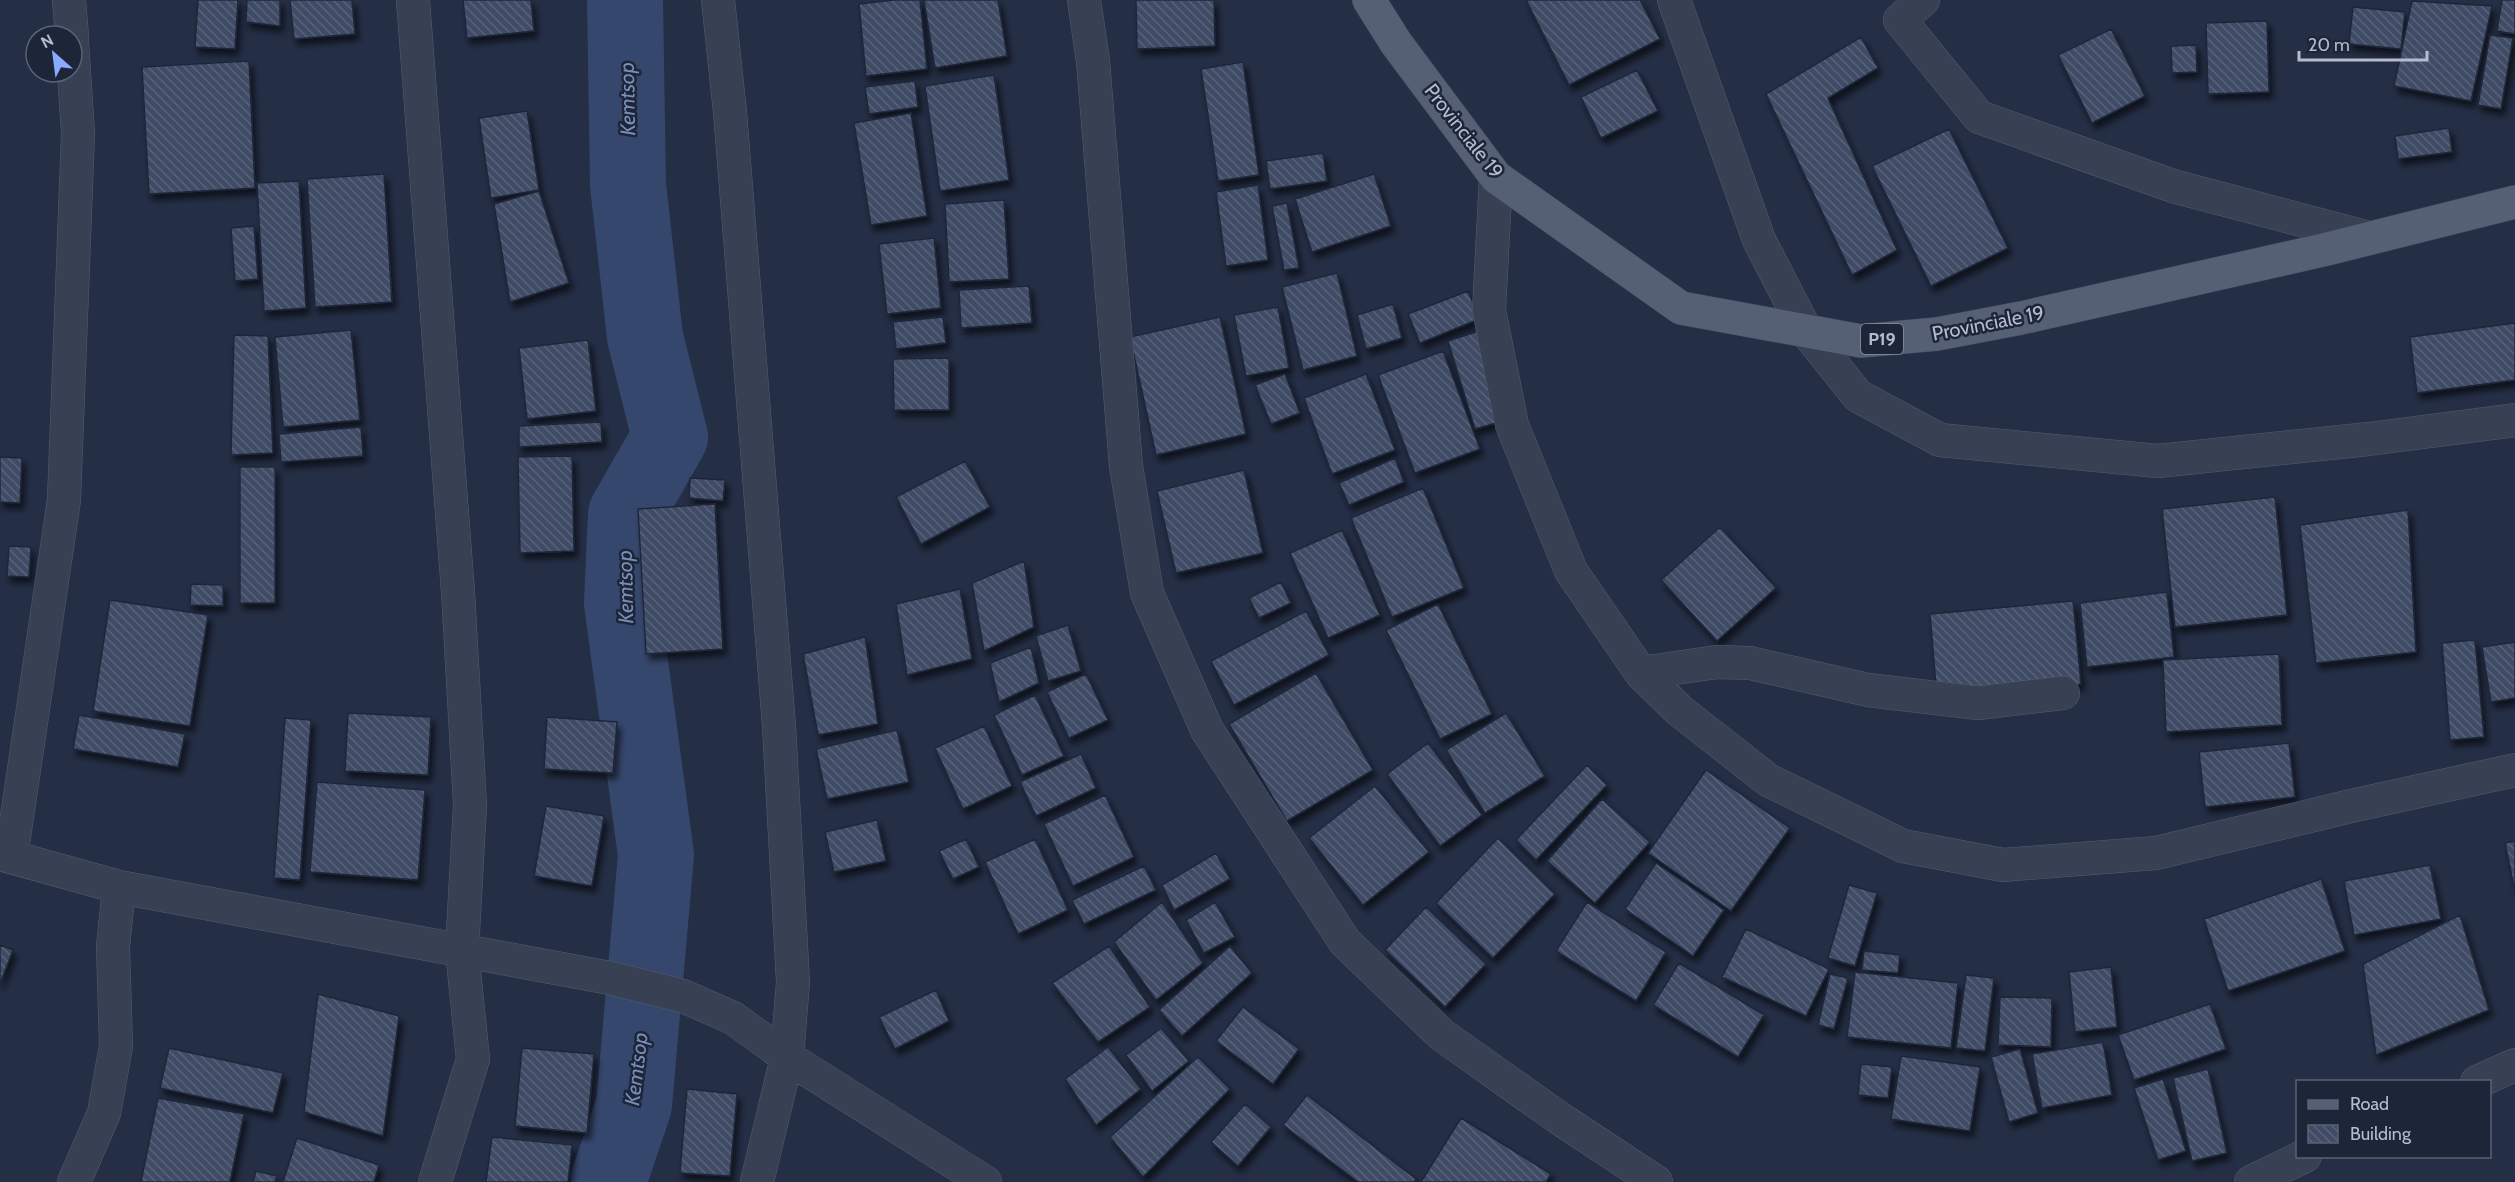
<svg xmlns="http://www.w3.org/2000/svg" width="2515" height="1182" viewBox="0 0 2515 1182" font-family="Cabin,sans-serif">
  <defs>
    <pattern id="building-back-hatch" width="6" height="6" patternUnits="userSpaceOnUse" patternTransform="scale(1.5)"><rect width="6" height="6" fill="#404b65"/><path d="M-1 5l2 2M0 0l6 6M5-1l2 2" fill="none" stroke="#59637a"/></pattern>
    <filter id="shadow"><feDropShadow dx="3.5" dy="6" stdDeviation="3" flood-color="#0009"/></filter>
  </defs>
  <rect width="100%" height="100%" fill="#242e45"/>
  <!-- grass -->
  <path fill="#263e46" d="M621,1017L663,1037L629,1182H577Z"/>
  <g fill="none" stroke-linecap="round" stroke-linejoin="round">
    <!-- river -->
    <path stroke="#36476d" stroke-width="76" d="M608,1182L634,1105L656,855L622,603L626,514L670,437L645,337L628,185L625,0"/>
  </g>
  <!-- building -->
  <path fill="url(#building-back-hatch)" stroke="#1f283b" stroke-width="1.5" filter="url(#shadow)" d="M198,0H238L235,49L195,47Z
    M247,0H280V26L246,22Z
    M290,0H352L355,34L294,39Z
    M463,0H531L534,31L467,38Z
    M894,0H920L927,69L866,76L859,4Z
    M924,0H998L1007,56L935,68Z
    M1136,0H1214L1215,46L1137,49Z
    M1526,0H1640L1660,39L1569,85Z
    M2502,0H2515V34L2497,31Z
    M2412,1L2492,6L2471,101L2394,86Z
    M2353,7L2405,12L2401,49L2349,44Z
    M2267,21L2269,92L2208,94L2206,23Z
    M2111,29L2145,96L2092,123L2058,55Z
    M2490,35L2513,38L2501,109L2478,105Z
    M1861,37L1878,68L1828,98L1897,250L1852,275L1766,94Z
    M2196,45L2197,72L2172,73L2171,46Z
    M249,61L255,188L149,194L142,67Z
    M1243,62L1259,175L1218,181L1201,69Z
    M1637,70L1658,111L1601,138L1581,97Z
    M994,75L1009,180L940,191L925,86Z
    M915,81L918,107L869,114L865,87Z
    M527,111L539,190L491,198L479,118Z
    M911,113L927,216L871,225L854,123Z
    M2449,128L2452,152L2398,159L2395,136Z
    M1949,129L2008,248L1931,286L1872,166Z
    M1323,153L1327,181L1270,189L1266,161Z
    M384,174L392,302L315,307L307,179Z
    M1374,174L1391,226L1312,252L1295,199Z
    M299,181L306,308L264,311L257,183Z
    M1258,185L1268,260L1226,266L1216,192Z
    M539,191L569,283L510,302L494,204Z
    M1004,200L1009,279L949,282L945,204Z
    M1287,203L1299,268L1284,270L1272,206Z
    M254,226L258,279L235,281L231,228Z
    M934,238L941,308L887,314L879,244Z
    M1337,273L1357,356L1303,370L1282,287Z
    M1029,286L1032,323L961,328L959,290Z
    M1468,291L1479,319L1420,343L1408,314Z
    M1393,304L1402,338L1366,349L1357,315Z
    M1278,307L1289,368L1246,376L1234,315Z
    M943,317L946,343L896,349L893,322Z
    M1220,317L1246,434L1156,455L1130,337Z
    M2515,323V380L2417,393L2410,337Z
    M351,330L360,420L283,427L275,337Z
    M1482,330L1510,419L1475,429L1448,341Z
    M234,335L268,336L273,453L231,455Z
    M588,340L596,411L527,419L519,348Z
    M1443,351L1480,449L1415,473L1378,375Z
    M949,358V410H894L893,359Z
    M1285,374L1300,413L1271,424L1255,385Z
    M1366,374L1395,450L1332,474L1304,398Z
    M601,422L602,442L519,447V426Z
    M361,427L363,456L281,462L279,434Z
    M572,456L574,551L520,553L518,457Z
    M0,457L22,458L20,503L0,502Z
    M1395,458L1404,482L1349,505L1339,483Z
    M965,461L990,507L921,544L896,497Z
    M240,467H275V603H240Z
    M1244,470L1263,553L1176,573L1157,491Z
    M690,478L725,480L723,501L689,498Z
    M1423,488L1464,588L1392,617L1351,518Z
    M2275,497L2287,615L2175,627L2162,509Z
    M715,504L723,649L646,654L638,509Z
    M2408,510L2416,652L2316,663L2300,525Z
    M1720,527L1776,588L1717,641L1661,580Z
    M1342,530L1380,615L1328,638L1290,553Z
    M9,546L31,547L29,577L7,576Z
    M1024,561L1034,627L984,651L972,583Z
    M1281,582L1291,603L1259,618L1249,598Z
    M191,584L223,585V606L190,605Z
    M960,589L972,659L907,675L896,604Z
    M2167,592L2174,657L2087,667L2080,603Z
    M110,600L208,615L190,726L93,711Z
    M2073,601L2081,684L1937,698L1930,614Z
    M1438,604L1492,714L1440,739L1386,630Z
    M1306,611L1329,655L1234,705L1211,661Z
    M1068,625L1081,671L1048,681L1036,636Z
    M865,637L878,724L818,735L803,654Z
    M2475,640L2484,737L2450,740L2442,643Z
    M2515,642V698L2491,702L2482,647Z
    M1031,647L1039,683L999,702L990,663Z
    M2279,654L2282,725L2166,732L2163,660Z
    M1316,673L1373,770L1287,821L1229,724Z
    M1086,674L1108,720L1069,738L1047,692Z
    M1035,695L1064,756L1022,775L994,715Z
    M348,713L431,717L428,775L345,771Z
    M1506,713L1545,776L1485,813L1446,750Z
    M79,715L185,734L178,767L73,749Z
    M547,717L617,722L613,773L544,769Z
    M285,718L311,720L300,880L274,878Z
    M984,726L1012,786L963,809L935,748Z
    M897,730L909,782L827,799L816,749Z
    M1428,743L1482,815L1440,846L1387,774Z
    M2289,743L2295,797L2205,807L2199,752Z
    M1081,754L1096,788L1036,816L1020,782Z
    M1587,765L1607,785L1536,860L1516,840Z
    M1706,770L1790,828L1731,911L1648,853Z
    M317,782L425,790L418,880L310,872Z
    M1375,786L1429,852L1363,905L1309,838Z
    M1105,795L1134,857L1073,886L1044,824Z
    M1602,799L1650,842L1595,903L1547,861Z
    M546,806L604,816L592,886L534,876Z
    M877,820L886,861L834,872L825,832Z
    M1498,838L1555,894L1493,958L1436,903Z
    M966,839L979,867L953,879L939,851Z
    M1035,839L1068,910L1018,934L985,862Z
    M2515,841V892L2505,843Z
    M1216,853L1230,879L1174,910L1162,885Z
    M1656,863L1724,910L1693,956L1625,909Z
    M2430,865L2441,919L2354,935L2344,881Z
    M1144,866L1156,890L1084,924L1072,900Z
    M2321,879L2345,951L2228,991L2204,919Z
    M1849,885L1877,893L1855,966L1828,958Z
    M1162,902L1203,963L1156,1000L1114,942Z
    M1215,902L1235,937L1204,953L1186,920Z
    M1587,902L1666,952L1636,1001L1556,951Z
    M1426,907L1486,964L1445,1007L1385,950Z
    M2460,915L2489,1010L2376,1055L2363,964Z
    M1746,929L1829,969L1806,1016L1722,977Z
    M0,945L13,950L0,984Z
    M1109,946L1150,1007L1098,1042L1052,983Z
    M1230,946L1252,973L1182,1036L1159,1010Z
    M1864,951L1900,955L1898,973L1862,970Z
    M1679,963L1764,1015L1738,1057L1653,1005Z
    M2111,967L2117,1027L2075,1032L2069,972Z
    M1855,972L1958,983L1951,1048L1847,1037Z
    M1830,974L1848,978L1834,1029L1818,1025Z
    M1966,975L1994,978L1985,1051L1956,1048Z
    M936,990L949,1021L895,1049L879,1017Z
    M318,994L399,1016L383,1136L304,1112Z
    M2000,997L2052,998L2051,1047L1998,1045Z
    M2210,1004L2226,1049L2134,1080L2118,1035Z
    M1243,1007L1299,1049L1273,1084L1216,1041Z
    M1161,1028L1189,1061L1152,1091L1126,1055Z
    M2103,1042L2112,1095L2042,1108L2032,1054Z
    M1108,1047L1141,1089L1096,1125L1065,1079Z
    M169,1048L283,1073L273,1113L160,1088Z
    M522,1048L594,1054L587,1133L515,1126Z
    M2020,1049L2038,1113L2009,1122L1991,1057Z
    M1901,1056L1980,1067L1970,1131L1891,1119Z
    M1198,1057L1230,1089L1143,1177L1110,1137Z
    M1861,1064L1892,1067L1888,1098L1858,1095Z
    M2208,1069L2227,1153L2192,1161L2173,1078Z
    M2163,1079L2186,1151L2158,1160L2134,1088Z
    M687,1089L737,1094L730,1176L680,1173Z
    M1307,1095L1416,1179L1414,1182H1358L1283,1125Z
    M158,1098L244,1114L230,1182H141Z
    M1245,1104L1271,1127L1238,1166L1211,1142Z
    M1461,1118L1551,1174L1546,1182H1421Z
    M492,1137L572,1145L568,1182H486Z
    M297,1138L379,1165L374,1182H283Z
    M256,1171L277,1176L275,1182H253Z"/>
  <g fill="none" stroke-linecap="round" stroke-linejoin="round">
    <defs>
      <path id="minor" d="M69,0L72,36
        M413,0L458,592L470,805L462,951L473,1059L435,1182
        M718,0L730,112L779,726L793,982L787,1057L757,1182
        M1084,0L1093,61L1126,466L1147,593L1207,730L1345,942L1442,1035L1559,1118L1656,1182
        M1674,0L1759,240L1806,331
        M1923,0L1900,20L1979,117L2173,186L2369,238
        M1496,177L1489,310L1512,425L1571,571L1641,673L1679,710L1768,780L1903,846L2003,865L2156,853L2351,806L2515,770
        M1641,673L1717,662L1750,663L1868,690L1978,703L2063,693
        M0,854L119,887L610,978L683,996L733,1018L787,1057L985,1182
        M11,857L64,500L78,133L72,42
        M2477,1082L2515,1065
        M74,1182L104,1113L116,1046L113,947L119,887
        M2251,1182L2305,1156"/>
      <path id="tertiary" d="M1806,331L1858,396L1940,440L2158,461L2369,439L2515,420"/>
      <path id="primary" d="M1369,0L1396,43L1496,177L1681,308L1861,341L1937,334L2021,318L2323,250L2515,202"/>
    </defs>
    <!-- minor casing -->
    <use href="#minor" stroke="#545c6e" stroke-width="34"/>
    <!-- tertiary casing -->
    <use href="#tertiary" stroke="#545c6e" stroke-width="34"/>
    <!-- primary casing -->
    <use href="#primary" stroke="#424a5d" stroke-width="34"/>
    <!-- minor -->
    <use href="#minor" stroke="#384154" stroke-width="33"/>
    <!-- tertiary -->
    <use href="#tertiary" stroke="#384154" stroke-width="33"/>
    <!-- primary -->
    <use href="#primary" stroke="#566074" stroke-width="33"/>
  </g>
  <g text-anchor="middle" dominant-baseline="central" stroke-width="5" stroke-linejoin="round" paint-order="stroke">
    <!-- shield labels -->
    <rect fill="#1d2639" stroke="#888fa1" stroke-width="1.5" x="1861" y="324" width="42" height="30" rx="4.5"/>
    <g font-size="18" font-weight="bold" fill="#b6bcce">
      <text x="1882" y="339">P19</text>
    </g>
    <!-- street labels -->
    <g font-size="20" fill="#b6bcce" stroke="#1d2639">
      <text transform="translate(1464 131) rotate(52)">Provinciale 19</text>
      <text transform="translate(1988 323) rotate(-11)">Provinciale 19</text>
    </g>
    <!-- water labels -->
    <g font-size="21" font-style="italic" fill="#7a8eb8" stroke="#1d2639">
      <text transform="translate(627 99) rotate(-91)">Kemtsop</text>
      <text transform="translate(625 587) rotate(-91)">Kemtsop</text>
      <text transform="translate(636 1069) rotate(-83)">Kemtsop</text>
    </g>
  </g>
  <!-- legend -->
  <rect x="2296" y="1080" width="195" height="78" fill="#1d2639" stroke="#5a6275" stroke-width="1.5"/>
  <rect x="2308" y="1100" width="30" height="9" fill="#566074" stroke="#5a6275" stroke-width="1.5"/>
  <text x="2350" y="1110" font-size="18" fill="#b6bcce">Road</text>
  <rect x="2308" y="1125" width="30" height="18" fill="url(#building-back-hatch)" stroke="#5a6275" stroke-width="1.5"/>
  <text x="2350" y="1140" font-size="18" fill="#b6bcce">Building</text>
  <!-- north arrow -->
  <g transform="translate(54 54) rotate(332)"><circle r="28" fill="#1d2639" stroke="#5a6275" stroke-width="1.5"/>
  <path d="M0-4.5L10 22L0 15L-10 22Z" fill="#89aaff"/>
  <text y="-9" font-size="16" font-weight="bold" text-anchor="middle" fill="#b6bcce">N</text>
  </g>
  <!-- scale -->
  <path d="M2299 51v9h128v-9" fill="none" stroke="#b6bcce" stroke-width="3"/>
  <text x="2308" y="51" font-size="18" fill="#b6bcce" stroke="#1d2639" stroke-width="4.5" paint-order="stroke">20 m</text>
</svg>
